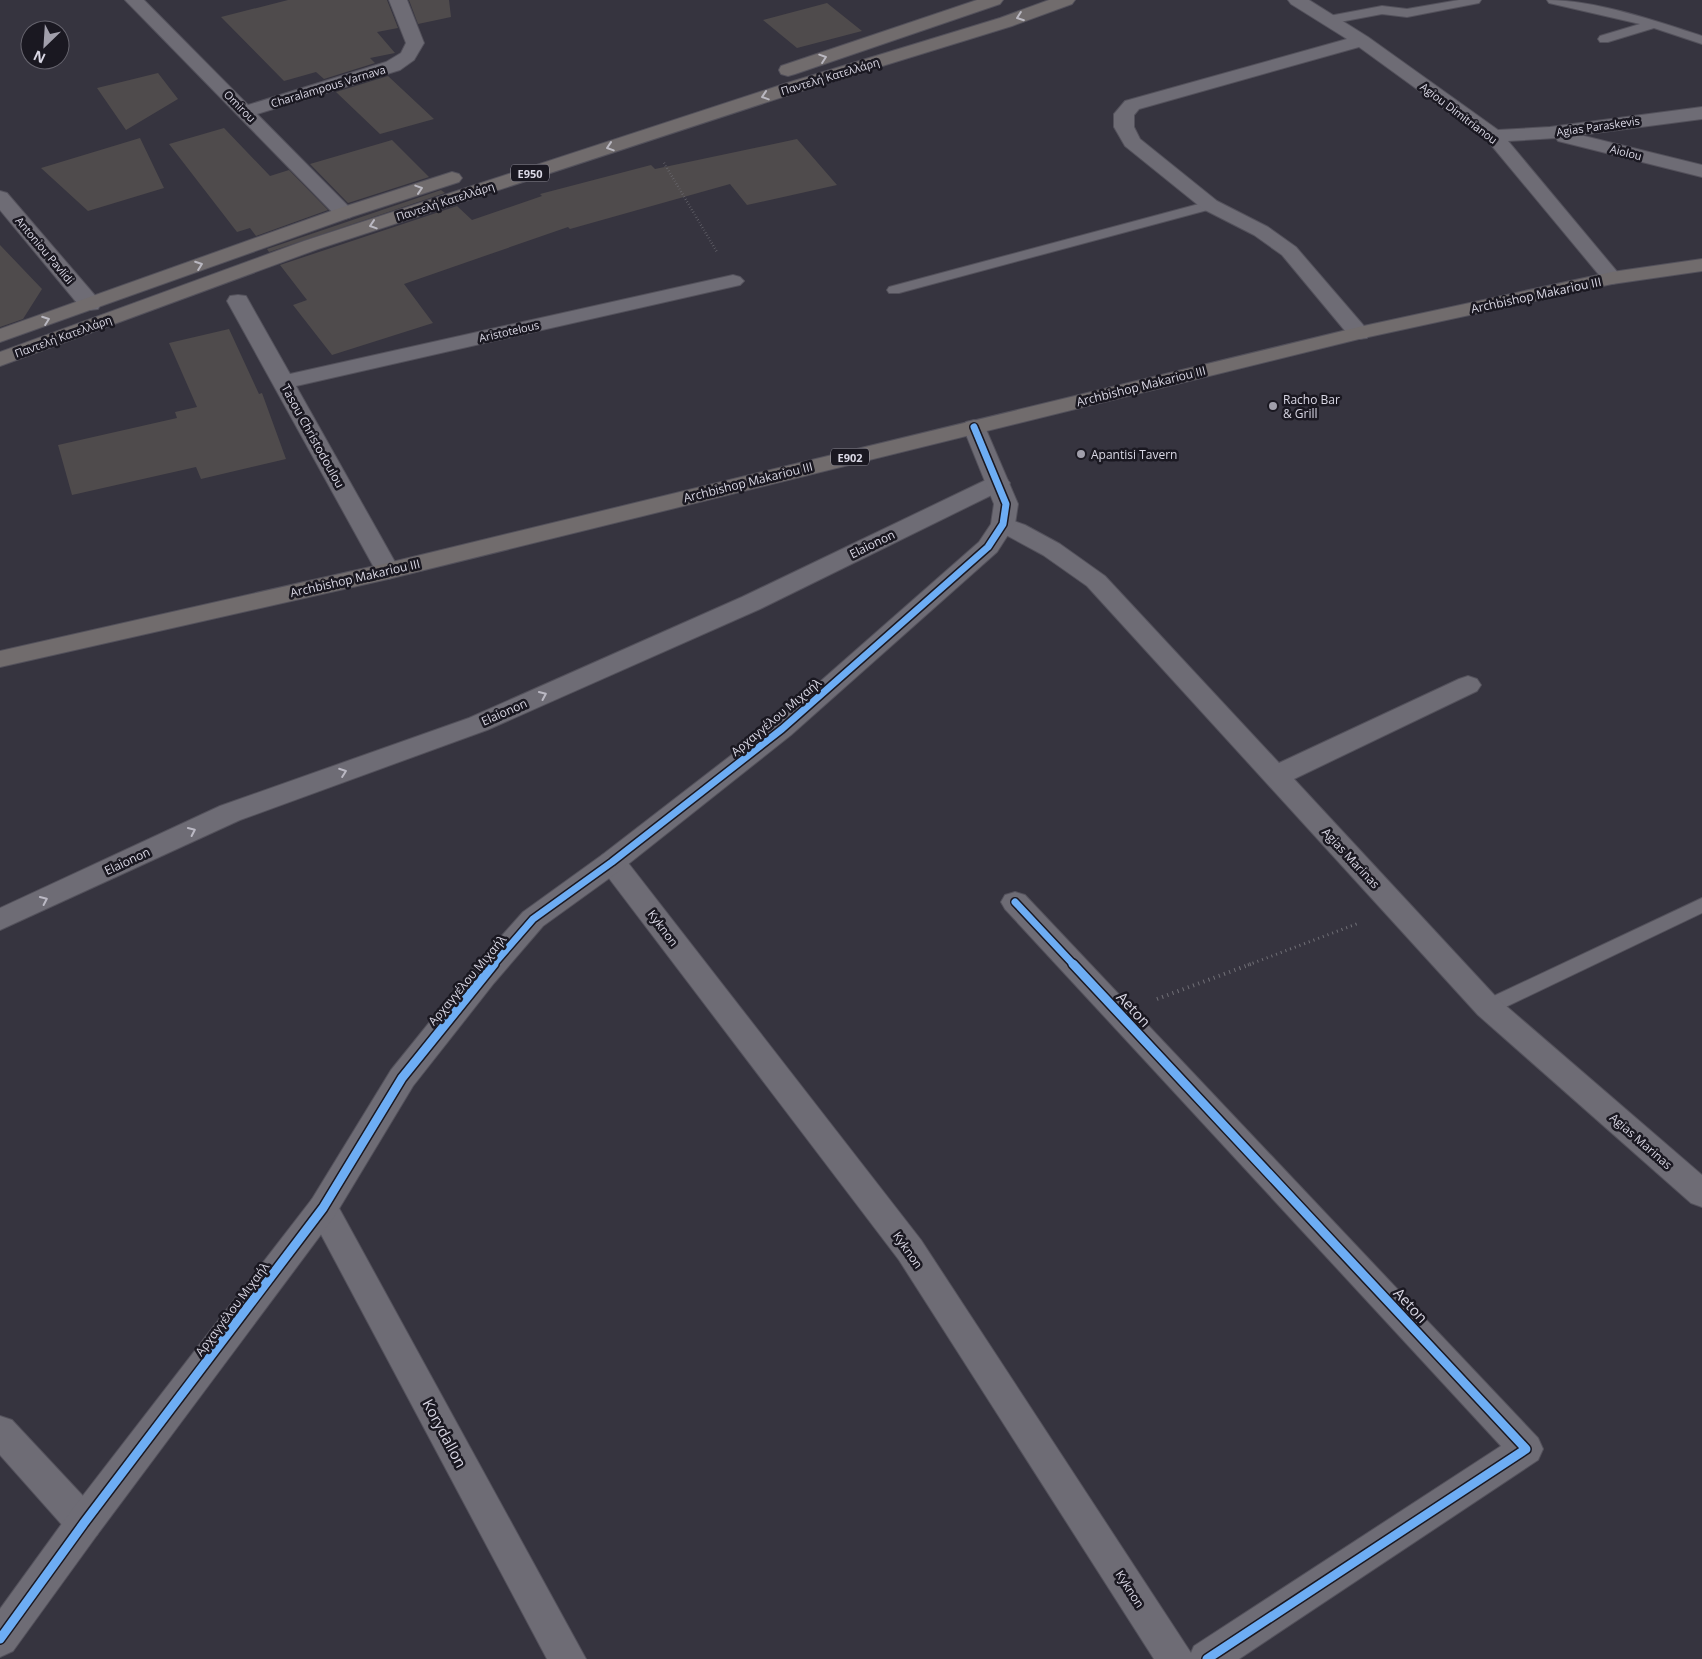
<svg xmlns="http://www.w3.org/2000/svg" width="1702" height="1659" viewBox="0 0 1702 1659" font-family="'Open Sans',sans-serif">
  <rect width="100%" height="100%" fill="#36343f"/>
  <!-- building -->
  <path fill="#4f4b4c" d="M288,0H387L398,28L377,32L395,53L370,58L375,63L324,79L316,72L284,81L221,17Z
    M409,0H449L451,17L418,24Z
    M827,3L862,31L797,48L763,20Z
    M158,73L178,99L126,130L97,88Z
    M388,76L434,119L380,134L336,92Z
    M224,128L270,176L289,170L328,210L256,236L250,228L237,232L169,144Z
    M140,138L164,188L88,211L41,168Z
    M797,139L837,185L747,205L730,184L570,229L568,227L404,284L433,323L332,355L293,305L307,300L280,265L457,206L472,220L542,196L540,194L651,165L655,169Z
    M392,140L429,177L348,203L310,164Z
    M441,190L445,193L269,252L267,249Z
    M0,245L42,289L23,319L0,327Z
    M229,329L259,394L262,393L286,459L201,479L196,467L72,495L58,445L177,418L175,412L197,407L169,343Z"/>
  <g fill="none" stroke-linecap="round" stroke-linejoin="round">
    <defs>
      <path id="lane" d="M1459,0H1481L1479,3L1407,17L1382,14L1329,24L1323,20L1329,16L1382,6L1407,9Z
        M1547,0C1595,0 1656,21 1702,36V44L1654,28L1608,42H1600L1598,39L1600,36L1640,24L1549,3Z
        M1210,201L1217,205L1215,208L899,293H889L887,290L889,287Z
        M1702,898V913L1495,1012L1488,1015L1481,1012L1478,1007L1481,1002Z"/>
      <path id="street" d="M125,0H144L248,105L386,62L401,53L406,43L389,0H407L424,43L414,60L400,70L257,114L351,209L354,213L351,217L344,219L337,217Z
        M1288,0H1309L1368,37L1498,130L1550,127L1702,107V119L1580,135L1702,165V177L1558,141L1556,138L1508,141L1619,274L1622,278L1619,282L1612,284L1605,282L1487,140L1359,47L1139,109L1134,115V127L1140,139L1217,201L1268,227L1296,247L1370,333L1367,338L1359,339L1351,338L1282,255L1254,235L1203,209L1125,146L1114,127V114L1125,101L1347,39L1291,4Z
        M0,191L7,193L98,299L101,304L98,309L90,310L82,309L0,210Z
        M733,275L740,277L744,281L740,285L296,386L400,571L397,576L388,579L379,576L376,571L227,301L230,296L238,295L246,296L290,374Z
        M998,476L1006,478L1010,483L1006,488L760,609L487,730L240,820L0,930V908L220,806L469,718L742,597L990,478Z
        M1003,517L1025,525L1060,544L1105,576L1279,763L1459,679L1468,676L1477,679L1481,685L1477,691L1294,779L1498,999L1702,1175V1207L1691,1203L1478,1015L1087,586L1043,555L995,529L991,524L995,519Z
        M612,852L622,855L921,1240L1191,1653L1194,1646L1501,1446L1005,909L1001,902L1005,895L1015,892L1025,895L1538,1438L1543,1449L1538,1460L1239,1659H1154L899,1260L602,869L598,862L602,855Z
        M323,1195L334,1199L586,1659H547L307,1208L312,1199Z
        M0,1416L12,1420L97,1511L102,1523L97,1535L84,1539L71,1535L0,1455Z"/>
      <path id="secondary" d="M974,420L982,422L985,427L1018,504L1015,524L997,552L791,735L622,869L543,926L494,983L413,1086L334,1217L97,1535L13,1651L0,1657V1609L71,1511L312,1199L391,1070L474,967L523,912L602,855L773,723L979,542L991,524L994,504L963,427L966,422Z"/>
      <path id="primary" d="M977,0H1003L1000,4L795,74L788,76L781,74L779,70L781,66Z
        M1049,0H1075L1072,4L1012,26L798,92L318,249L0,366V352L304,241L784,84L1000,18Z
        M452,172L459,174L462,178L459,182L351,217L0,342V329L337,209Z
        M1702,259V271L1612,284L1359,339L388,579L0,667V651L388,563L1359,327L1612,272Z"/>
    </defs>
    <!-- lane casing -->
    <use href="#lane" stroke="#53515b" stroke-width="2"/>
    <!-- street casing -->
    <use href="#street" stroke="#53515b" stroke-width="2"/>
    <!-- secondary casing -->
    <use href="#secondary" stroke="#53515b" stroke-width="2"/>
    <!-- primary casing -->
    <use href="#primary" stroke="#53515b" stroke-width="2"/>
    <!-- path-far2 -->
    <path stroke="#717077" stroke-width="2.5" stroke-dasharray="0.5 2.5" stroke-linecap="butt" d="M664,163L717,252"/>
    <!-- path-far1 -->
    <path stroke="#717077" stroke-width="3" stroke-dasharray="1 4" stroke-linecap="butt" d="M1248,965L1359,923"/>
    <!-- path -->
    <path stroke="#717077" stroke-width="4" stroke-dasharray="1 4.5" stroke-linecap="butt" d="M1157,999L1251,964"/>
    <!-- lane -->
    <use href="#lane" fill="#6e6c75" fill-rule="evenodd"/>
    <!-- street -->
    <use href="#street" fill="#6e6c75" fill-rule="evenodd"/>
    <!-- secondary -->
    <use href="#secondary" fill="#6e6c75" fill-rule="evenodd"/>
    <!-- primary -->
    <use href="#primary" fill="#716c6d" fill-rule="evenodd"/>
    <defs>
      <path id="cycleway-far1" d="M1015,902L1074,965
        M493,965L533,919L612,862L782,729L988,547L1003,524L1006,504L974,427"/>
      <path id="cycleway" d="M1073,964L1526,1449L1207,1659
        M0,1639L84,1523L323,1208L402,1078L494,964"/>
    </defs>
    <!-- cycleway-far1 casing -->
    <use href="#cycleway-far1" stroke="#1a1821" stroke-width="10"/>
    <!-- cycleway casing -->
    <use href="#cycleway" stroke="#1a1821" stroke-width="12"/>
    <!-- cycleway-far1 -->
    <use href="#cycleway-far1" stroke="#6dadf4" stroke-width="7"/>
    <!-- cycleway -->
    <use href="#cycleway" stroke="#6dadf4" stroke-width="9"/>
  </g>
  <!-- one-way arrows -->
  <defs><path id="oneway-chevron" d="M-2-3.5L2.5 0L-2 3.5" fill="none" stroke-width="1.6" stroke-linecap="round" stroke-linejoin="round" transform="scale(1.25)"/></defs>
  <g stroke="#bab8c1">
    <use href="#oneway-chevron" transform="translate(1020 17) rotate(160)"/>
    <use href="#oneway-chevron" transform="translate(823 58) rotate(-19)"/>
    <use href="#oneway-chevron" transform="translate(765 96) rotate(162)"/>
    <use href="#oneway-chevron" transform="translate(610 147) rotate(162)"/>
    <use href="#oneway-chevron" transform="translate(419 189) rotate(-18)"/>
    <use href="#oneway-chevron" transform="translate(373 225) rotate(162)"/>
    <use href="#oneway-chevron" transform="translate(199 265) rotate(-20)"/>
    <use href="#oneway-chevron" transform="translate(46 320) rotate(-20)"/>
  </g>
  <g stroke="#bab8c3">
    <use href="#oneway-chevron" transform="translate(543 695) rotate(-24)"/>
    <use href="#oneway-chevron" transform="translate(343 772) rotate(-20)"/>
    <use href="#oneway-chevron" transform="translate(192 831) rotate(-25)"/>
    <use href="#oneway-chevron" transform="translate(44 900) rotate(-25)"/>
  </g>
  <!-- markers -->
  <g fill="#a19fab" stroke="#1a1821" stroke-width="2">
    <circle cx="1273" cy="406" r="5"/>
    <circle cx="1081" cy="454" r="5"/>
  </g>
  <g text-anchor="middle" dominant-baseline="central" stroke-width="5" stroke-linejoin="round" paint-order="stroke">
    <!-- far-street labels -->
    <g font-size="11" fill="#dad8e5" stroke="#1a1821">
      <text transform="translate(830 76) rotate(-17)">Παντελή Κατελλάρη</text>
      <text transform="translate(328 86) rotate(-17)">Charalampous Varnava</text>
      <text transform="translate(240 106) rotate(45)">Omirou</text>
      <text transform="translate(1459 113) rotate(37)">Agiou Dimitrianou</text>
      <text transform="translate(1598 126) rotate(-8)">Agias Paraskevis</text>
      <text transform="translate(1626 152) rotate(14)">Aiolou</text>
      <text transform="translate(445 201) rotate(-18)">Παντελή Κατελλάρη</text>
      <text transform="translate(45 250) rotate(50)">Antoniou Pavlidi</text>
      <text transform="translate(509 331) rotate(-13)">Aristotelous</text>
      <text transform="translate(63 336) rotate(-20)">Παντελή Κατελλάρη</text>
    </g>
    <!-- shield labels -->
    <g fill="#1a1821" stroke="#a09eaa" stroke-width="1">
      <rect x="511" y="164.5" width="38" height="17" rx="4"/>
      <rect x="831" y="448.5" width="38" height="17" rx="4"/>
    </g>
    <g font-size="11" font-weight="bold" fill="#dad8e5">
      <text x="530" y="173">E950</text>
      <text x="850" y="457">E902</text>
    </g>
    <!-- street labels -->
    <g font-size="12" fill="#dad8e5" stroke="#1a1821">
      <text transform="translate(1536 295) rotate(-12)">Archbishop Makariou III</text>
      <text transform="translate(1141 386) rotate(-14)">Archbishop Makariou III</text>
      <text transform="translate(313 436) rotate(61)">Tasou Christodoulou</text>
      <text transform="translate(748 482) rotate(-14)">Archbishop Makariou III</text>
      <text transform="translate(872 544) rotate(-26)">Elaionon</text>
      <text transform="translate(355 578) rotate(-13)">Archbishop Makariou III</text>
      <text transform="translate(504 712) rotate(-24)">Elaionon</text>
      <text transform="translate(776 717) rotate(-40)">Αρχαγγέλου Μιχαήλ</text>
      <text transform="translate(1351 858) rotate(47)">Agias Marinas</text>
      <text transform="translate(127 861) rotate(-25)">Elaionon</text>
      <text transform="translate(663 928) rotate(53)">Kyknon</text>
      <text transform="translate(467 980) rotate(-50)">Αρχαγγέλου Μιχαήλ</text>
      <text transform="translate(1641 1141) rotate(41)">Agias Marinas</text>
      <text transform="translate(908 1250) rotate(55)">Kyknon</text>
      <text transform="translate(232 1309) rotate(-53)">Αρχαγγέλου Μιχαήλ</text>
      <text transform="translate(1130 1589) rotate(57)">Kyknon</text>
    </g>
    <!-- poi labels -->
    <g font-size="12" fill="#dad8e5" stroke="#1a1821" text-anchor="start">
      <text x="1283" y="399">Racho Bar<tspan x="1283" dy="14">&amp; Grill</tspan></text>
      <text x="1091" y="454">Apantisi Tavern</text>
    </g>
    <!-- near-street labels -->
    <g font-size="15" fill="#dad8e5" stroke="#1a1821">
      <text transform="translate(1134 1009) rotate(47)">Aeton</text>
      <text transform="translate(1411 1305) rotate(47)">Aeton</text>
      <text transform="translate(445 1433) rotate(62)">Korydallon</text>
    </g>
  </g>
  <!-- north arrow -->
  <g transform="translate(45 45) rotate(205)"><circle r="24" fill="#1a1821" stroke="#67656f"/>
  <path d="M0-4L9 19L0 12L-9 19Z" fill="#a19fab"/>
  <text y="-8" font-size="14" font-weight="bold" text-anchor="middle" fill="#dad8e5">N</text>
  </g>
</svg>
